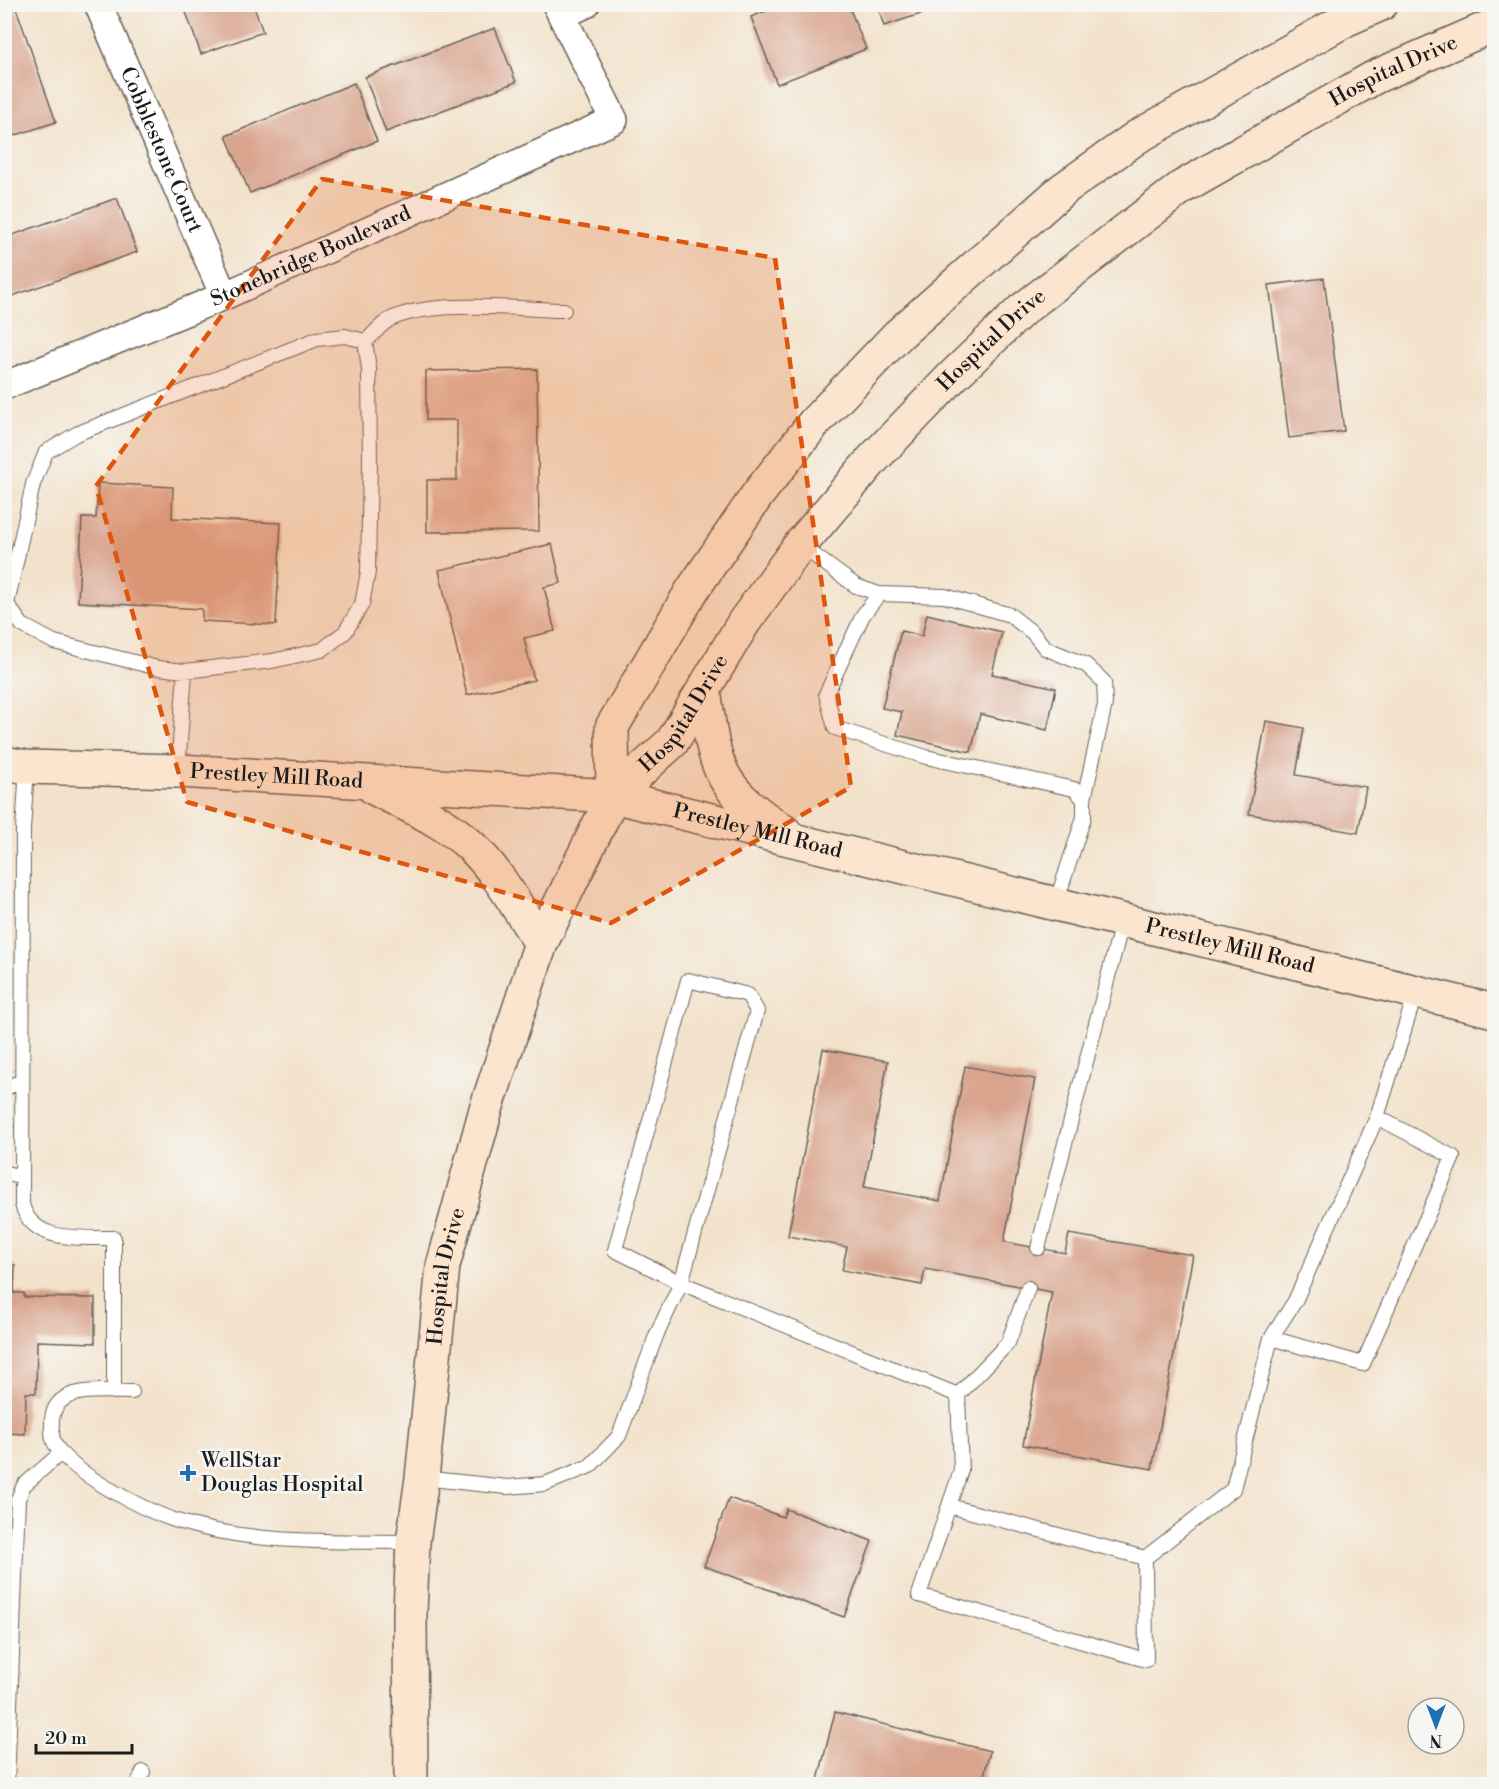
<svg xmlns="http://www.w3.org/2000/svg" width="1499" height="1789" viewBox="0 0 1499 1789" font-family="'Libre Bodoni',serif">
  <rect width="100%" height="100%" fill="#f6f6f2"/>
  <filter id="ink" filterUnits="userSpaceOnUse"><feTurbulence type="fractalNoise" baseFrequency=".0167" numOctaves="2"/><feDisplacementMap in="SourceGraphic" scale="12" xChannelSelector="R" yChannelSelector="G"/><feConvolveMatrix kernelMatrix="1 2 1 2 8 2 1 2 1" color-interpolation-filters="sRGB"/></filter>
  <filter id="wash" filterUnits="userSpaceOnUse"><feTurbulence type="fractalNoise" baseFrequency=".008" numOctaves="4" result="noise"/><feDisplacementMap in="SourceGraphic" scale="24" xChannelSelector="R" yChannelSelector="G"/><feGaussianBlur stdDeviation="1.35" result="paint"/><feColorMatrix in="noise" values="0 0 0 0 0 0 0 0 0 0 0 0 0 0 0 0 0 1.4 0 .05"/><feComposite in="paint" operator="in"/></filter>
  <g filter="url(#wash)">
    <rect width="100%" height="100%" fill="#f3e2cb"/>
    <g id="blocks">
      <!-- building -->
      <path fill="#d9a48e" d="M183,4H253L263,32L201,54Z
        M784,4H848L866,49L777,84L751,17Z
        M877,4H948V5L884,26Z
        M4,5H15L56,122L4,139Z
        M495,28L516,82L386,132L365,77Z
        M354,83L377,141L250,193L226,136Z
        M117,198L137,252L4,299V238Z
        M1324,278L1344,431L1289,438L1269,285Z
        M537,369L539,531L427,532V480H457V420H426V371Z
        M98,483L173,487L172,518L281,523L276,625L202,621V609L78,602L82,518H96Z
        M552,544L561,583L544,587L555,631L524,638L534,680L467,695L439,570Z
        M927,614L1002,632L992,674L1056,688L1047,730L980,714L971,752L897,735L902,712L882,708L901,631L922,636Z
        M1266,721L1304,728L1296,775L1366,787L1358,833L1249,814Z
        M823,1049L888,1061L864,1187L940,1201L965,1066L1035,1079L1004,1242L1065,1253L1069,1234L1193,1255L1152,1469L1023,1445L1052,1292L925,1269L922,1285L842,1270L847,1247L788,1236Z
        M4,1265H15L14,1293H24V1297L95,1298V1343L37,1341L36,1393H26L25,1434L4,1433Z
        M729,1498L783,1517L786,1509L872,1541L844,1617L704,1566Z
        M835,1712L990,1751L982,1784H817Z"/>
    </g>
  </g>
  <g filter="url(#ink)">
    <use href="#blocks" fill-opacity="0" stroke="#676159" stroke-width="1.5"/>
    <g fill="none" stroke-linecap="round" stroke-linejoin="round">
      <defs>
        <path id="lane" d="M345,336L365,341L369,369L370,464L368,572L362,604L345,632L322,650L272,661L185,671L158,668L54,642L22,625L7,604L33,484L46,452L76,434L317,339Z
          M365,342C373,335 380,325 389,320C430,299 517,309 564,310
          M800,545L856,586L879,594L863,615L826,694L835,728L926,757L1074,789L1084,799V817L1056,903
          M879,594L945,596L1010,615L1033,633L1045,648L1086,665L1104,682L1105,704L1084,799
          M27,767L23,830L22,1204C32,1244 81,1237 114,1238V1392
          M178,771L185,671
          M4,1089L21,1081
          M4,1172L21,1178
          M1038,1248L1123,919
          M1271,1338L1363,1364L1453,1157L1377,1117
          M132,1392C114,1392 92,1389 74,1394C61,1398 53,1406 52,1420C52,1427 51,1436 54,1442C66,1471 145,1510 174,1520C250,1545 334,1541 413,1542
          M422,1478L507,1487L545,1484L590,1466L619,1436L656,1336L681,1283L757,1011L748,995L688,980L615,1250L681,1283L958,1395
          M949,1506L1145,1558L1146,1660L919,1595L961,1470L958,1395L1008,1343L1028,1288
          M1145,1558L1233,1489L1271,1338L1295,1301L1377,1117L1416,992
          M7,1784L18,1499L24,1485L61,1453
          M138,1784L143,1772"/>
        <g id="street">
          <path id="s1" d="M98,4L224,296"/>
          <path d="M562,15L586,4"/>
          <path id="s2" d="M4,386L224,296L614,120L556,4"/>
        </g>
        <g id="secondary">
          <path d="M704,689C715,768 715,786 785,832"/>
          <path id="s3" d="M4,763L27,767L178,771L613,796L1494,1011"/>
          <path d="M374,788C406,805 443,820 470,845C499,872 519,911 541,943"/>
          <path d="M613,796L612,727L691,592L758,494L814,423L898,335L1062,190L1137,137L1345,20L1381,4"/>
          <path id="s4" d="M411,1784L410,1613L413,1542L422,1478L443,1266L486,1109L541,943L613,796L672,742L744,622L800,545L872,460L953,376L1022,310L1182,187L1375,77L1494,25"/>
        </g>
      </defs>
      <!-- lane casing -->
      <use href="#lane" stroke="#676159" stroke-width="16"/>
      <!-- street casing -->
      <use href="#street" stroke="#676159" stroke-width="30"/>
      <!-- secondary casing -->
      <use href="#secondary" stroke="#676159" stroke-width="36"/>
      <!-- lane -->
      <use href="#lane" stroke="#fff" stroke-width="14"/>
      <!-- street -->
      <use href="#street" stroke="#fff" stroke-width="27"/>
      <!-- secondary -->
      <use href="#secondary" stroke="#fce5cf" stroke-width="33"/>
    </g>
  </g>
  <!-- marked area -->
  <path fill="#de560d" fill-opacity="0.2" stroke="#de560d" stroke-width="4.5" stroke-dasharray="12 8" stroke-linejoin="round" d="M322,179L775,258L851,787L611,923L187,802L96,486Z"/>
  <!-- markers -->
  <path fill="#1f6fb2" stroke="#f6f6f2" stroke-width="2" d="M185 1464h6v6h6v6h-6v6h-6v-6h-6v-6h6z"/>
  <g text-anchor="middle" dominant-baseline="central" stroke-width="5" stroke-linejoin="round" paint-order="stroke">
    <!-- street labels -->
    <g font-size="21" fill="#1c1c1c" stroke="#f6f6f2">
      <text stroke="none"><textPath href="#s4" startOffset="2103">Hospital Drive</textPath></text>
      <text stroke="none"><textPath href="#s1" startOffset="159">Cobblestone Court</textPath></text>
      <text stroke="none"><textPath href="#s2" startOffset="333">Stonebridge Boulevard</textPath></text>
      <text stroke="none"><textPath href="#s4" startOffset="1617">Hospital Drive</textPath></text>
      <text stroke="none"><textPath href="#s4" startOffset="1131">Hospital Drive</textPath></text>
      <text stroke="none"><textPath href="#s3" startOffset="273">Prestley Mill Road</textPath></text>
      <text stroke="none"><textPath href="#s3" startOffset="759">Prestley Mill Road</textPath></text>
      <text stroke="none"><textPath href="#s3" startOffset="1245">Prestley Mill Road</textPath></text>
      <text stroke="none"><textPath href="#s4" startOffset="510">Hospital Drive</textPath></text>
    </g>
    <!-- poi labels -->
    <g font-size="21" fill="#1c1c1c" stroke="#f6f6f2" text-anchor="start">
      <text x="201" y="1461">WellStar<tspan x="201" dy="24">Douglas Hospital</tspan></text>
    </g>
  </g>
  <!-- margin -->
  <rect width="1499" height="1789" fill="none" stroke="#f6f6f2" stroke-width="24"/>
  <!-- north arrow -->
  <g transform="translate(1436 1726) rotate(180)"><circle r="28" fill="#f6f6f2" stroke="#9f9f9c" stroke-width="1.5"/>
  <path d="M0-4.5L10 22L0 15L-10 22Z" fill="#1f6fb2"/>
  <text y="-9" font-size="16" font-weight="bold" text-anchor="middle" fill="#1c1c1c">N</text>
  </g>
  <!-- scale -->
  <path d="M36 1744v9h96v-9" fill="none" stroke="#1c1c1c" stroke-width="3"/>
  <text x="45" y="1744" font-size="18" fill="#1c1c1c" stroke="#f6f6f2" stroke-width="4.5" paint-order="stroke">20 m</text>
</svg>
